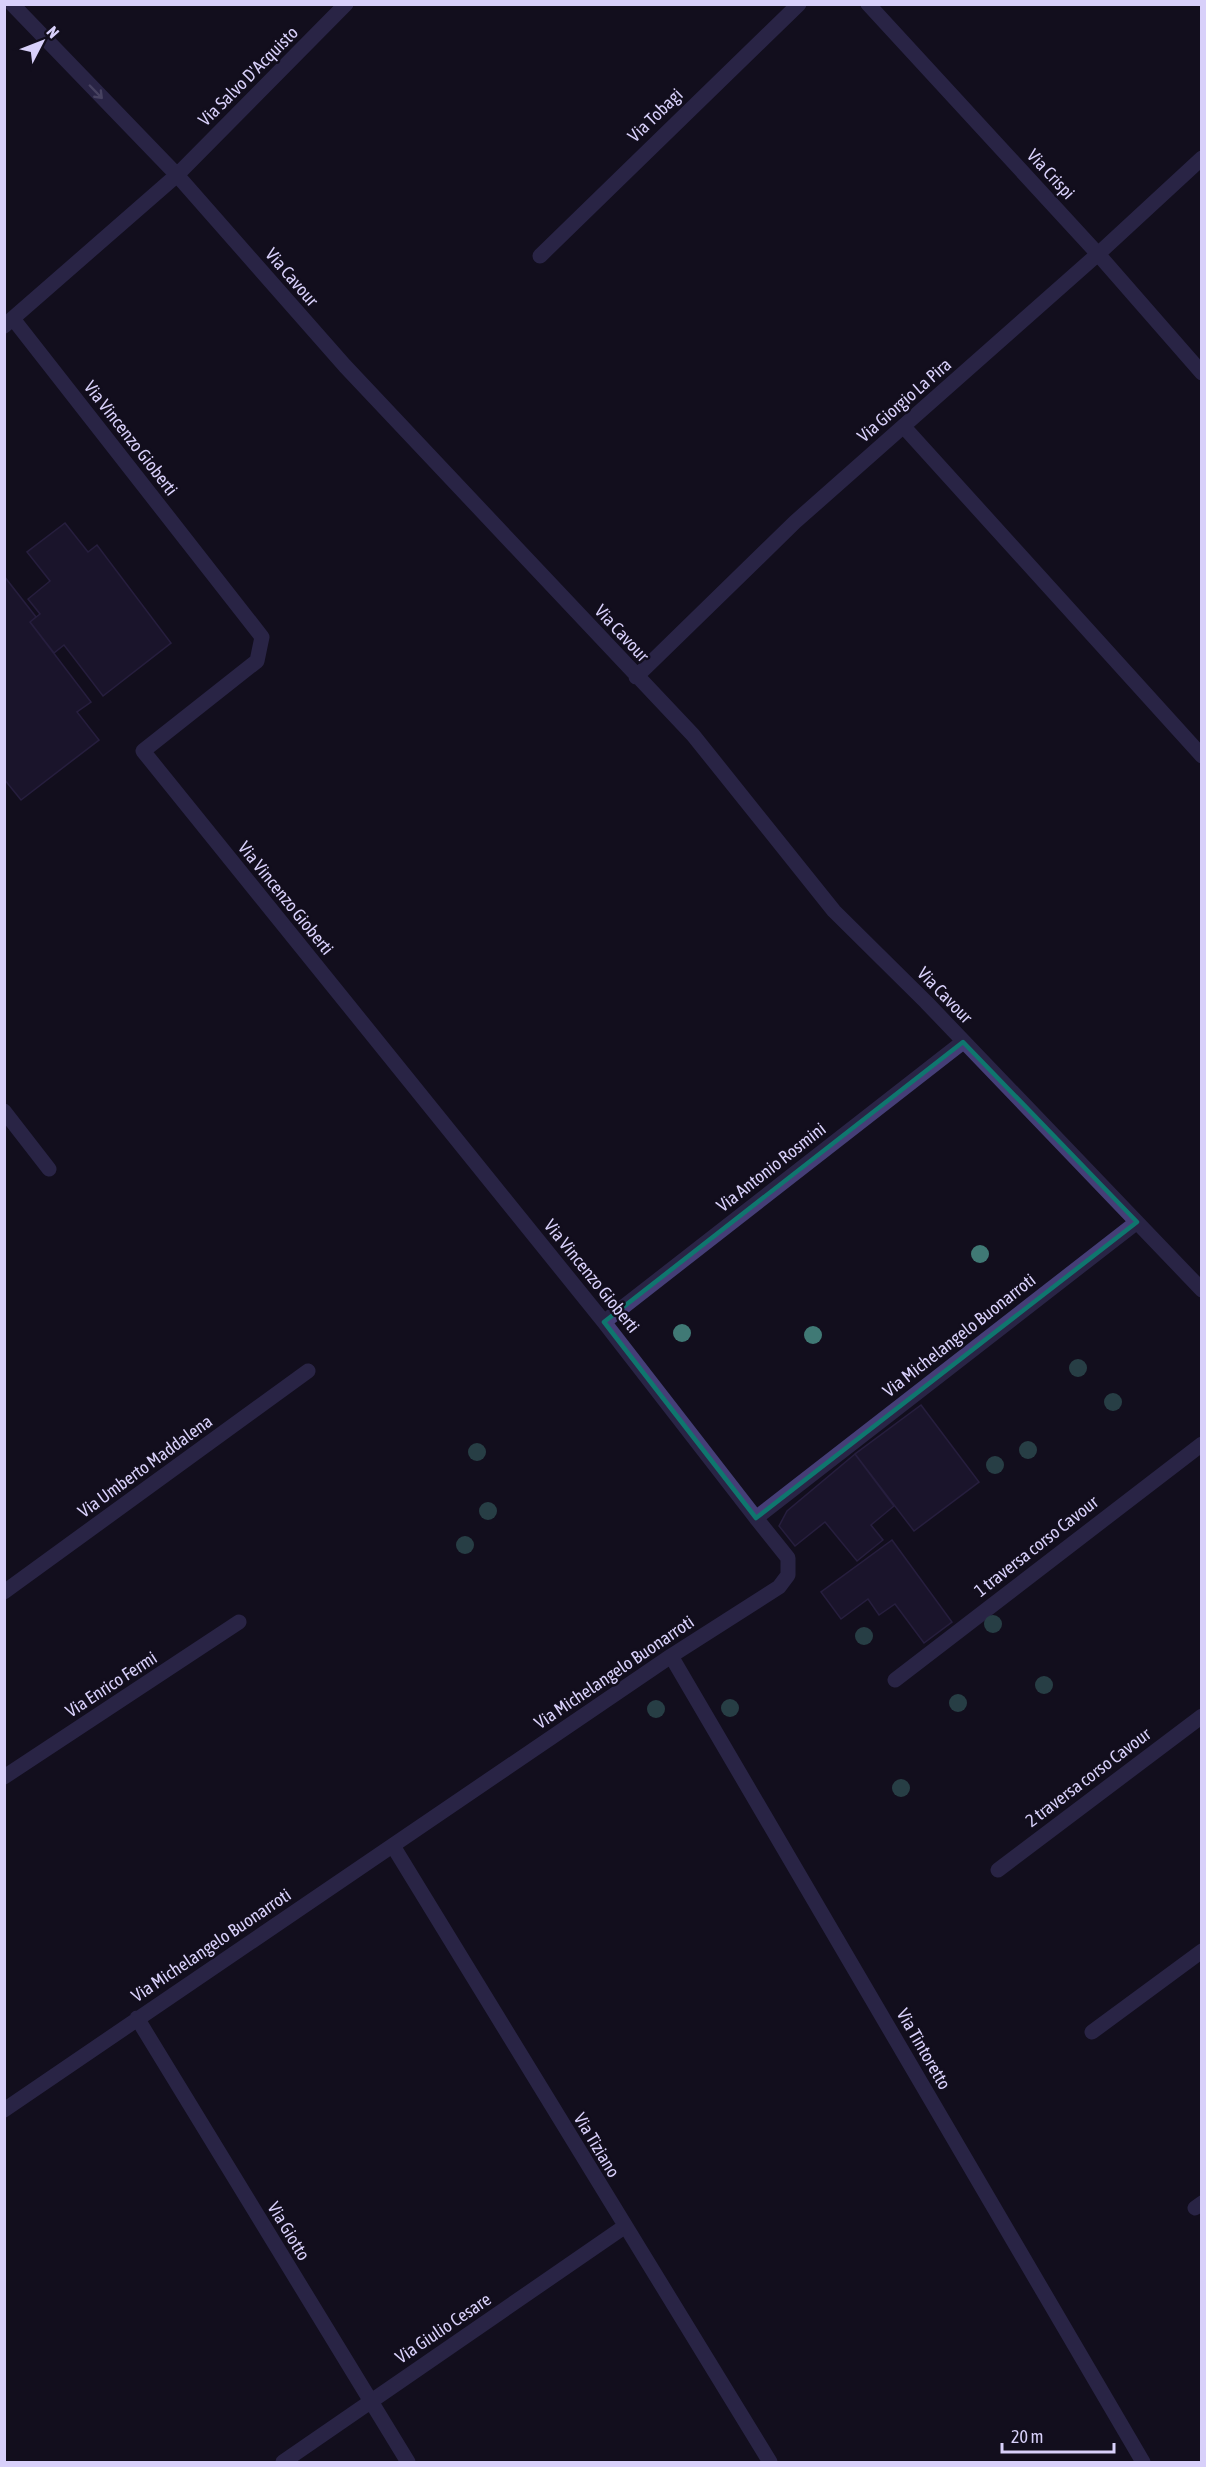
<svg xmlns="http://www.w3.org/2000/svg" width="1206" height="2467" viewBox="0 0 1206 2467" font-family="'Asap Condensed',sans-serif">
  <rect width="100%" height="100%" fill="#120e1d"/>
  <!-- building -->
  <path fill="#251c3c" stroke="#3f3166" stroke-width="1.5" d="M65,523L88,552L97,545L171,643L103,696L64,645L54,653L30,622L40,614L28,599L50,581L27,552Z
    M4,576L36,617L30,622L91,702L77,712L99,740L21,800L4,779Z
    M921,1405L979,1482L914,1531L855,1454Z
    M855,1454L894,1506L871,1525L883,1540L857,1561L825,1522L795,1546L779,1526L787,1511Z
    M892,1540L952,1622L924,1643L895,1604L879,1615L868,1599L841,1619L821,1592Z"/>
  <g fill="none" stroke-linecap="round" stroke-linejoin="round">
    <!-- minor -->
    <path stroke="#453e77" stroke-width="15" d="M12,4L177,175L345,366L693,735L834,911L926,1002L1202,1290
      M868,4L1098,254L1202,373
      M540,256L799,4
      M14,320L262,637L257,661L143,751L604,1322L756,1518
      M4,326L177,175L346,4
      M904,427L1202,756
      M636,677L795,522L1098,254L1202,158
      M4,1111L49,1169
      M604,1322L963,1042
      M4,1592L308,1371
      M671,1656L1143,2462
      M895,1680L1202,1444
      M4,1777L239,1622
      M393,1846L770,2462
      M998,1870L1202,1716
      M137,2018L408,2462
      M1092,2032L1202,1951
      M4,2110L671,1656L779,1587L788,1575V1558L756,1518L1137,1222
      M1195,2208L1202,2203
      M283,2462L624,2227"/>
  </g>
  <!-- trees -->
  <g fill="#407975">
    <circle cx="980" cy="1254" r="9"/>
    <circle cx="682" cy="1333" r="9"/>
    <circle cx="813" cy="1335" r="9"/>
    <circle cx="1078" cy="1368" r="9"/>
    <circle cx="1113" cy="1402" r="9"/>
    <circle cx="1028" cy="1450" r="9"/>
    <circle cx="477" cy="1452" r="9"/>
    <circle cx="995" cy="1465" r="9"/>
    <circle cx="488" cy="1511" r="9"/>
    <circle cx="465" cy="1545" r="9"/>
    <circle cx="993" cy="1624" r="9"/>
    <circle cx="864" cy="1636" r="9"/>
    <circle cx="1044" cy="1685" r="9"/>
    <circle cx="958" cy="1703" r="9"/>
    <circle cx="730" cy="1708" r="9"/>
    <circle cx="656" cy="1709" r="9"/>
    <circle cx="901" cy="1788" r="9"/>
  </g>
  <!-- one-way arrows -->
  <defs><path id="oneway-shaft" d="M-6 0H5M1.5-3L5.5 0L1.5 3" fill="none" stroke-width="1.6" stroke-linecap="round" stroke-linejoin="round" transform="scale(1.5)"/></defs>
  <use stroke="#8780b2" href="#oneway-shaft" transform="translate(96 92) rotate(46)"/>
  <!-- marked area -->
  <path d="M0 0H1206V2467H0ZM963,1042L1137,1222L756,1518L604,1322Z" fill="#120e1d" fill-opacity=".55" fill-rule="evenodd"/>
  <path fill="none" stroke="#0f766e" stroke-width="4.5" stroke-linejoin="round" d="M963,1042L1137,1222L756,1518L604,1322Z"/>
  <g text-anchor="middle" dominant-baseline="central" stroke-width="5" stroke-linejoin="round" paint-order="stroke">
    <!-- street labels -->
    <g font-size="18" fill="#d8d0fa" stroke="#120e1d">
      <text transform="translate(248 76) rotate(-45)">Via Salvo D'Acquisto</text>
      <text transform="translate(655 115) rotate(-44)">Via Tobagi</text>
      <text transform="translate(1051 174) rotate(47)">Via Crispi</text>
      <text transform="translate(292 277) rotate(49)">Via Cavour</text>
      <text transform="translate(904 400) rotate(-41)">Via Giorgio La Pira</text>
      <text transform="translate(131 438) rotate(52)">Via Vincenzo Gioberti</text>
      <text transform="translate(622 633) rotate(47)">Via Cavour</text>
      <text transform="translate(286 898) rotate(51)">Via Vincenzo Gioberti</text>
      <text transform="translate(945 995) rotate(46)">Via Cavour</text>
      <text transform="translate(771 1167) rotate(-38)">Via Antonio Rosmini</text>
      <text transform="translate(592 1276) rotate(51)">Via Vincenzo Gioberti</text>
      <text transform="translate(959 1335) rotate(-38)">Via Michelangelo Buonarroti</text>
      <text transform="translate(145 1466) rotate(-36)">Via Umberto Maddalena</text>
      <text transform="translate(1036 1546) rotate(-38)">1 traversa corso Cavour</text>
      <text transform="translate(614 1672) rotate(-34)">Via Michelangelo Buonarroti</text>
      <text transform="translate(111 1684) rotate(-33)">Via Enrico Fermi</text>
      <text transform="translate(1088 1777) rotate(-37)">2 traversa corso Cavour</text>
      <text transform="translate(211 1945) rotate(-34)">Via Michelangelo Buonarroti</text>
      <text transform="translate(924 2049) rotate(60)">Via Tintoretto</text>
      <text transform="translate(597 2145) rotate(59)">Via Tiziano</text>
      <text transform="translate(289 2231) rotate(59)">Via Giotto</text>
      <text transform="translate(443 2328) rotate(-34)">Via Giulio Cesare</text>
    </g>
  </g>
  <!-- border -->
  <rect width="1206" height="2467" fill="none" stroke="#d8d0fa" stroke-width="12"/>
  <!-- north arrow -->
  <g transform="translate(42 42) rotate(48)" stroke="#120e1d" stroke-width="4.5" paint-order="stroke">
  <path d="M0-4.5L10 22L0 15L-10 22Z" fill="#d8d0fa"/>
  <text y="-9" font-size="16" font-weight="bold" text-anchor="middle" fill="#d8d0fa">N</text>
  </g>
  <!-- scale -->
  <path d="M1002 2443v9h112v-9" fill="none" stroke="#d8d0fa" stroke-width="3"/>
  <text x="1011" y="2443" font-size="18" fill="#d8d0fa" stroke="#120e1d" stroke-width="4.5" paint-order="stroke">20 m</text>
</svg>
